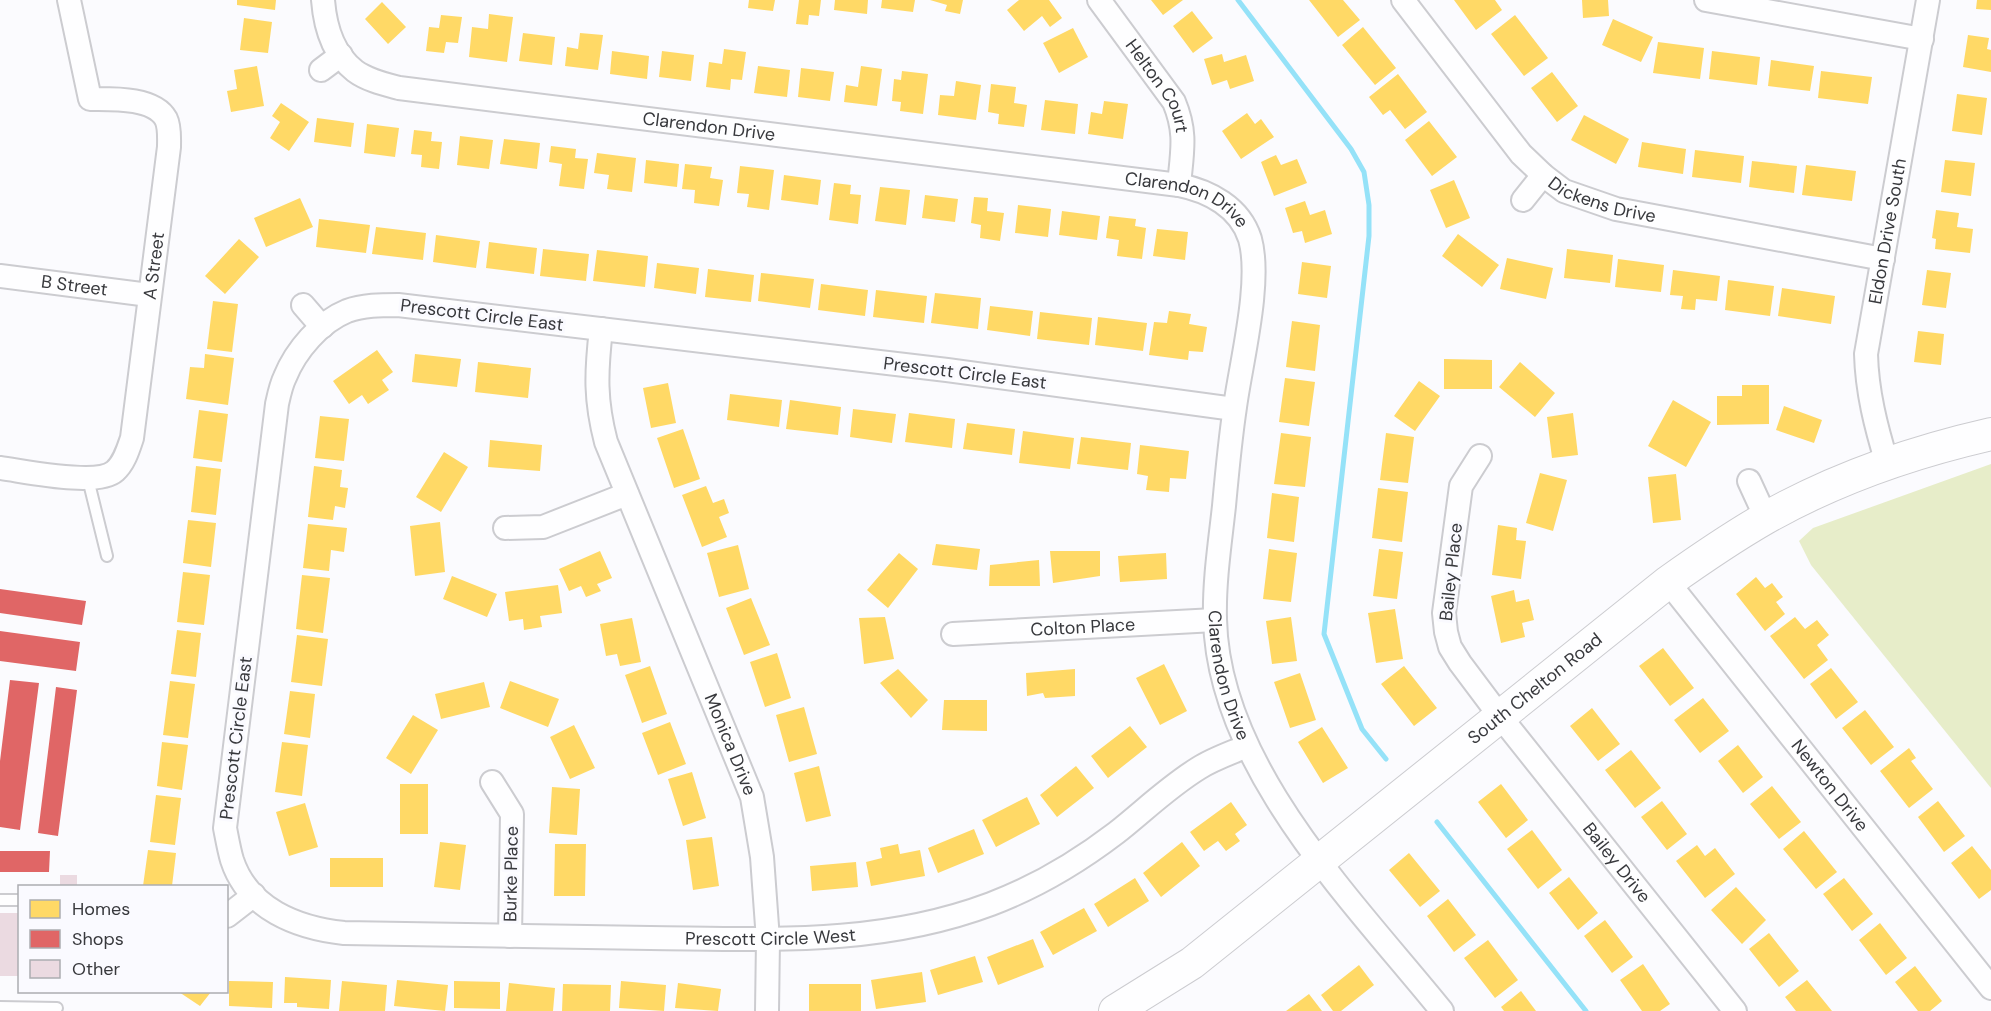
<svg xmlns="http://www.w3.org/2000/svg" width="1991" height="1011" viewBox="0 0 1991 1011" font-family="'DM Sans',sans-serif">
  <rect width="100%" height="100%" fill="#fbfbfe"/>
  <!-- green -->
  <path fill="#e7edc9" d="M1991,464V788L1811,565L1799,541L1813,528Z"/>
  <!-- homes -->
  <path fill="#ffd966" d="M237,0H276L275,10L237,5Z
    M749,0H775L773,11L748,8Z
    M799,0H821L819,16L809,15L808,25L796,24Z
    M835,0H868L867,14L834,10Z
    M882,0H915L913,12L881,8Z
    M930,0H963L960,14L945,11L947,5Z
    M1019,0H1049L1062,18L1050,27L1042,16L1024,31L1007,10Z
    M1151,0H1183L1163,15Z
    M1309,0H1343L1360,20L1338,37Z
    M1454,0H1495L1502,10L1476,30Z
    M1582,0H1608L1609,16L1583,18Z
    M1977,0H1991V10L1976,9Z
    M382,2L406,27L388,44L365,19Z
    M1192,11L1213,38L1193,53L1173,26Z
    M489,14L513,17L507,62L469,57L472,27L488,29Z
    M441,15L462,17L458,43L446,42L444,53L426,51L429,27L439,28Z
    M1515,15L1548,58L1524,76L1491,34Z
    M244,18L272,22L268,53L240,50Z
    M1613,19L1653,37L1641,62L1602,45Z
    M1363,27L1396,68L1375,85L1342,45Z
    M1073,28L1088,57L1059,73L1043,43Z
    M523,33L555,37L552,65L519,61Z
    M580,33L603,35L598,70L565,66L567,47L578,49Z
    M1968,35L1989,38L1987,49L1991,50V72L1963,67Z
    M1658,42L1704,48L1700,79L1653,73Z
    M724,49L746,52L742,80L731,79L730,90L706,87L709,62L722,64Z
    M612,51L649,56L647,79L610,74Z
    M662,51L694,55L691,81L659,77Z
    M1712,51L1760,57L1757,85L1709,79Z
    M1222,54L1224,62L1246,55L1254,81L1230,89L1227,80L1212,85L1204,59Z
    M1771,60L1814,66L1810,91L1768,86Z
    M257,66L264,106L231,112L227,91L237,89L234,70Z
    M758,66L790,70L787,97L754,93Z
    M861,66L882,69L877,106L844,102L846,85L858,87Z
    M801,68L834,72L830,101L798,97Z
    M902,71L928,74L923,114L900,111L901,102L892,101L894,79L901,80Z
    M1821,71L1872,77L1868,104L1818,98Z
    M1552,72L1578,106L1557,122L1531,88Z
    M1398,74L1427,112L1405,129L1390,110L1383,115L1369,97Z
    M956,81L981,85L976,120L938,115L940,95L954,96Z
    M991,84L1016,87L1014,103L1027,105L1024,127L998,124L999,114L988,112Z
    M1957,94L1987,98L1982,135L1952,131Z
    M1045,100L1078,104L1075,134L1041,130Z
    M1104,101L1128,104L1123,139L1088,134L1091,112L1102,114Z
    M281,103L309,122L289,151L270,138L280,122L272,116Z
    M1247,113L1255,124L1261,119L1274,137L1241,159L1222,131Z
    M1584,115L1629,139L1616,164L1571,140Z
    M317,118L354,123L351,147L314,142Z
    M1429,121L1457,157L1432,176L1405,140Z
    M367,124L399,128L395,157L364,153Z
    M414,130L432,132L431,141L442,142L439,169L421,167L422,155L411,154Z
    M460,136L493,140L489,169L457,165Z
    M504,139L540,143L537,169L500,164Z
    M1642,142L1686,149L1683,174L1638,167Z
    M551,146L576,149L575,158L588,159L584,189L559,186L562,164L549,162Z
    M1695,150L1744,156L1741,183L1692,177Z
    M597,153L636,158L632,192L607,189L609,175L594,173Z
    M1276,155L1281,165L1297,159L1307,183L1274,196L1261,162Z
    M646,160L679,164L677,187L644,183Z
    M1945,160L1975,163L1971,196L1941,192Z
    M1752,161L1797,166L1794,193L1749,187Z
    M685,164L712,167L710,178L723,180L719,206L694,203L695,190L682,189Z
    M1806,165L1856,171L1852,201L1802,195Z
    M740,166L774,170L769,210L747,207L749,194L737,193Z
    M784,175L821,180L818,205L781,200Z
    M1454,180L1470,218L1446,228L1430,190Z
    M834,183L851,185L850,194L861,195L858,224L829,220Z
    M880,187L910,190L906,225L875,221Z
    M925,195L958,199L955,222L922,218Z
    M974,197L988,198L987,211L1004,213L1000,241L980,238L981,225L971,223Z
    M300,198L313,227L266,247L254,218Z
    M1305,201L1310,215L1325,210L1332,234L1305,243L1302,231L1293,233L1285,208Z
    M1018,205L1051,209L1048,237L1015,233Z
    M1936,210L1959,213L1957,227L1973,229L1970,253L1935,249L1936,239L1932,238Z
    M1062,211L1100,216L1097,240L1059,235Z
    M1109,216L1136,219L1135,226L1146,228L1142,259L1117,256L1119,240L1106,238Z
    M319,219L370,225L366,253L316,247Z
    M376,227L426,233L423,260L372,254Z
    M1157,229L1188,232L1185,260L1153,256Z
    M1458,234L1499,265L1482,287L1442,256Z
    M436,235L480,241L476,268L433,262Z
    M239,239L259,257L225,294L205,276Z
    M489,242L537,248L534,274L486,268Z
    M543,249L589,254L586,281L540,276Z
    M1567,249L1613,255L1610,283L1564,278Z
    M597,250L648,256L645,287L593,281Z
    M1507,258L1553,268L1546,299L1500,289Z
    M1618,259L1664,265L1661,292L1615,287Z
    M1302,262L1331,266L1327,298L1298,294Z
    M657,263L699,268L696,294L654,288Z
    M708,269L754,275L751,302L705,297Z
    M1673,270L1720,276L1717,301L1696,299L1695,310L1681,309L1683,296L1670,295Z
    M1927,270L1951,273L1946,308L1922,305Z
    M761,273L814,279L810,308L758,301Z
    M1728,280L1774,286L1770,316L1725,310Z
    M821,284L868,290L865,316L818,310Z
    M1782,288L1835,296L1831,324L1778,316Z
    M876,290L927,296L924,323L873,317Z
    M935,293L981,298L978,329L931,323Z
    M213,301L238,304L232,352L207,349Z
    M990,306L1033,311L1030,336L987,330Z
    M1169,311L1191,314L1189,324L1207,327L1203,352L1189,351L1188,360L1149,355L1154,322L1167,323Z
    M1040,312L1092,318L1089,345L1037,339Z
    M1098,317L1147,323L1143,351L1095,345Z
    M1292,321L1320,325L1315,371L1286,367Z
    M1918,331L1944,334L1941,365L1914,362Z
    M377,350L393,372L382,380L389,390L368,404L362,395L349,404L333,381Z
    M205,354L234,358L228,405L186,399L190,367L204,368Z
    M415,354L461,359L457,387L412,382Z
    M1444,359L1492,360V389H1444Z
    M478,362L531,368L528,398L475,392Z
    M1520,362L1555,393L1535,417L1499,387Z
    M1285,378L1315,382L1309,426L1279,422Z
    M1419,381L1440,396L1415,431L1394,416Z
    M668,383L676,423L651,428L643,388Z
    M1742,385H1769V424L1717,425V396H1742Z
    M730,394L782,400L779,427L727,420Z
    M790,400L841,407L838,435L786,429Z
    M1673,400L1711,422L1686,467L1648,446Z
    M1784,406L1822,420L1814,443L1776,430Z
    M853,409L896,414L892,443L850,437Z
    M199,410L228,414L222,462L193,458Z
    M909,413L955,419L952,448L905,442Z
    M1573,413L1578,455L1552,458L1547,417Z
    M320,416L349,419L344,461L315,458Z
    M967,423L1015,429L1012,455L963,449Z
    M683,429L700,479L674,488L657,438Z
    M1023,431L1074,438L1070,469L1019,463Z
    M1281,433L1311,437L1305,487L1274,484Z
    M1386,433L1414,437L1408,483L1380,480Z
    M1081,437L1131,443L1128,470L1077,464Z
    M490,440L542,445L540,471L488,467Z
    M1140,445L1189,451L1186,479L1170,478L1169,492L1146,490L1148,476L1137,474Z
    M444,452L468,467L441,512L416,497Z
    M196,466L221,469L216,515L191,512Z
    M314,466L342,470L340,487L348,488L345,508L335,506L333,520L308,517Z
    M1540,473L1567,480L1553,531L1526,523Z
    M1676,474L1681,520L1653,523L1648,477Z
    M706,486L713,503L724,499L729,513L719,517L727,537L702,547L682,495Z
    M1378,488L1408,492L1402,542L1372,538Z
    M1272,493L1299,497L1294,542L1267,538Z
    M188,520L216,523L211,567L183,563Z
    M440,522L445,572L415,576L410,526Z
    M308,524L347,528L344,552L331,550L329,571L303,568Z
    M1498,525L1517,528L1516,540L1526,541L1521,579L1492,575Z
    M936,544L980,549L977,570L932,565Z
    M738,545L749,589L719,597L707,553Z
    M1269,549L1297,553L1291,602L1263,599Z
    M1379,549L1403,552L1397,599L1373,596Z
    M600,551L612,578L597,584L601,591L586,597L581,586L569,591L559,569Z
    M1050,551H1100V576L1053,583Z
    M899,553L918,569L888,608L867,590Z
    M1166,553L1167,579L1120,582L1118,556Z
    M1039,560L1040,586H989L990,565Z
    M183,572L210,575L204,625L177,622Z
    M302,575L330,578L323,633L296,629Z
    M452,576L497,594L487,617L443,599Z
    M1756,577L1765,588L1772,583L1783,597L1776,602L1785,614L1765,631L1736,594Z
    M558,585L562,613L540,616L542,627L524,630L523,619L509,621L505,592Z
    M1514,590L1516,602L1529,599L1534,620L1522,623L1525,637L1501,643L1491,596Z
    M751,598L770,645L744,655L726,608Z
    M1395,609L1403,659L1376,663L1368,613Z
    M885,617L894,659L864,664L859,618Z
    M1291,617L1297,661L1272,664L1266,621Z
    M1795,617L1805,629L1817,620L1829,635L1817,645L1828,660L1804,679L1770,636Z
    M632,618L641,662L620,666L617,654L606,656L600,624Z
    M177,630L201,633L196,677L171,674Z
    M297,635L328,639L322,686L291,682Z
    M1663,648L1694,688L1670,706L1639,666Z
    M777,653L791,698L765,707L750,662Z
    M1164,664L1187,711L1160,725L1136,678Z
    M650,666L667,714L642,723L625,675Z
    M1404,666L1437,708L1414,726L1381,684Z
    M1831,668L1858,702L1836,719L1810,684Z
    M898,669L928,700L911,718L880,683Z
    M1075,669V696L1045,698L1043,693L1027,696L1026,673Z
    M1300,673L1316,720L1290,728L1274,682Z
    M170,681L195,684L188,738L163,735Z
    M510,681L559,699L548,727L500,708Z
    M484,682L490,707L441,719L435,694Z
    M290,691L315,694L310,738L284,734Z
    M1703,698L1729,731L1700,753L1674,720Z
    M944,700H987V731L942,730Z
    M804,707L817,754L789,762L776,715Z
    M1592,708L1620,744L1598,761L1570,726Z
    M1865,710L1894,747L1871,765L1842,728Z
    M413,715L438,730L411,774L386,758Z
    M670,722L686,764L658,775L642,733Z
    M574,725L595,768L570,779L550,737Z
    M1130,726L1147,747L1108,778L1091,756Z
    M1322,727L1348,768L1323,783L1298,742Z
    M162,742L188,745L182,790L157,786Z
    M282,742L308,745L302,796L275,792Z
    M1738,745L1763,777L1743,793L1718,761Z
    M1909,748L1916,758L1911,761L1933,789L1909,808L1880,771Z
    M1631,750L1661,788L1635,808L1605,770Z
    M819,766L831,816L806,822L794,773Z
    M1076,766L1094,788L1057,817L1040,795Z
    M692,772L706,818L683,826L668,779Z
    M400,784H428V834H400Z
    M1501,784L1528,820L1506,838L1478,802Z
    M1772,786L1801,822L1779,839L1750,804Z
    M552,787L580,789L577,835L549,833Z
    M156,795L181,798L175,845L150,842Z
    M1027,797L1040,824L996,847L982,820Z
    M1662,801L1687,834L1667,850L1641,817Z
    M1938,801L1965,836L1944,852L1918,817Z
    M1231,802L1247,825L1235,834L1240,841L1226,851L1218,841L1204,851L1190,832Z
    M305,803L318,847L289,856L276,812Z
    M974,829L984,854L938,873L928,848Z
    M1532,830L1562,870L1538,889L1507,849Z
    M1804,831L1837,872L1816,889L1783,849Z
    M712,837L719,886L693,890L686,840Z
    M440,842L466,845L460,890L434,887Z
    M1182,842L1200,866L1161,897L1143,873Z
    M555,844H586L585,896H554Z
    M898,844L900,854L920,850L925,876L871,886L866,862L882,858L880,848Z
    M1697,845L1705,856L1715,848L1735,874L1705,898L1676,861Z
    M1972,846L1991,870V890L1979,899L1951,863Z
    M148,850L176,853L172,886H143Z
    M1409,853L1440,891L1420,907L1389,870Z
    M330,858H383V887H330Z
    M856,862L858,887L812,891L810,866Z
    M1569,877L1598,913L1578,930L1549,893Z
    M1135,878L1149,901L1108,927L1094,904Z
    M1844,878L1873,914L1852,931L1823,894Z
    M1736,887L1766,920L1742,944L1711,910Z
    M1448,899L1476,935L1454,952L1427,916Z
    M1084,908L1097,931L1053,955L1040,932Z
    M1605,920L1633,957L1612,973L1584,936Z
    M1880,923L1907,958L1886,975L1859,940Z
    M1769,933L1799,971L1779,987L1749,949Z
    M1033,939L1044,967L998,985L987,957Z
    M1488,940L1518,980L1495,998L1464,958Z
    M975,956L983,982L938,995L930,970Z
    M1643,964L1670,1004L1660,1011H1642L1620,980Z
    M1359,965L1374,985L1341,1011H1333L1321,995Z
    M1915,966L1942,1001L1930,1011H1918L1895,982Z
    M922,972L926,1002L876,1009L871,980Z
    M285,977L331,980L329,1009L297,1007V1003H284Z
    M397,980L448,985L445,1011L394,1006Z
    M1807,980L1832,1011H1796L1785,997Z
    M229,981L273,982L272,1008L229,1006Z
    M342,981L387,985L385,1011H339Z
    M454,981L500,982V1009L454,1008Z
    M621,981L666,985L664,1011L619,1008Z
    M509,983L555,988L553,1011H506Z
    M678,983L721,989L718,1011L675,1008Z
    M563,984L611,985L610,1011H562Z
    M809,984H861V1011H809Z
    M1521,991L1536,1011H1504L1501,1007Z
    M179,992H211L200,1006Z
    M1309,994L1322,1011H1286Z"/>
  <!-- shops -->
  <path fill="#e06666" d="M0,589L86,601L82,625L0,613Z
    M0,631L80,642L76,671L0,661Z
    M10,680L39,683L20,830L0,827V761Z
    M56,687L77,690L58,836L38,833Z
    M0,851H50L49,872H0Z"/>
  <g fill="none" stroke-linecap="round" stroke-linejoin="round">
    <!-- stream -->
    <path stroke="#95e2f8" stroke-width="5" d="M1238,0L1351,149L1364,172L1369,205V236L1324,634L1362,729L1386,759
      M1437,822L1586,1011"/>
  </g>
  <!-- building -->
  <path fill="#ebdae1" d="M60,875H77V886H60Z
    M0,913H20V976H0Z"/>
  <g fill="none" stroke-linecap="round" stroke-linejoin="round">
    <defs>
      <path id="lane" d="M88,479L107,556
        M0,900H20
        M0,1007L57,1008"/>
      <g id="street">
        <path id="s1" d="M323,0C325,26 333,54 355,71C367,80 384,84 399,88L1179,185C1209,191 1240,207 1250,239C1262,282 1241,362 1235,407C1230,440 1227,473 1224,506C1220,543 1214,581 1215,619C1218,767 1354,902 1442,1011"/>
        <path id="s2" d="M1099,0L1174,102C1187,133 1182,152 1179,185"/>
        <path id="s3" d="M1403,0L1521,154L1543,175L1564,191L1616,209L1883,259"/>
        <path d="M1706,0L1922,39"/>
        <path d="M321,70L341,55"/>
        <path d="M1523,200L1543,175"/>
        <path id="s4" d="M0,276L149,295"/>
        <path d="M303,305L322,327"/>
        <path id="s5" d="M601,329C596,373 595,400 606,442L752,797L762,857L768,940L767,1011"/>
        <path id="s6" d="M1234,409L947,370L398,305C381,305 363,305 347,311C320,322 296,350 285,377C281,385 279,395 277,404L225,828C227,838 229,850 232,860C248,909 297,928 344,933C446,935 548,936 650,938C768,939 879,946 991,904C1036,887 1078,862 1116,833C1144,811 1168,787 1199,768C1213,759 1231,753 1247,746"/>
        <path id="s7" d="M1480,456L1461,486L1444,613L1446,632L1450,647L1460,663L1499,715L1735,1011"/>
        <path id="s8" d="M1887,463C1876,427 1867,392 1866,354L1928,0"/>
        <path id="s9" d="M0,468C24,471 97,487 115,471C124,463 128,450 132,438L169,147C169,139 170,127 166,119C154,97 111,99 90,99L69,0"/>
        <path d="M1749,481L1766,518"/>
        <path d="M505,528L543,527L627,494"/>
        <path id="s10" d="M1668,582L1991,988"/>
        <path id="s11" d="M953,634L1215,620"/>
        <path d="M492,782L512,814L510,936"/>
        <path d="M227,916L254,895"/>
      </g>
      <g id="secondary">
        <path id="s12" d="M1115,1011L1192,963L1668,582C1699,560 1731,538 1764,519C1834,479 1912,452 1991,434"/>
      </g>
    </defs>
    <!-- lane casing -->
    <use href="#lane" stroke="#ccccd0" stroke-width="14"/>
    <!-- street casing -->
    <use href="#street" stroke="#ccccd0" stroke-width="26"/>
    <!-- secondary casing -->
    <use href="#secondary" stroke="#ccccd0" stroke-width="34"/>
    <!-- lane -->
    <use href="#lane" stroke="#fefeff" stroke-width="10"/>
    <!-- street -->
    <use href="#street" stroke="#fefeff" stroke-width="22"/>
    <!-- secondary -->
    <use href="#secondary" stroke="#fefeff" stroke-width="32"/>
  </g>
  <g text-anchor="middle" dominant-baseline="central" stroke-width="6" stroke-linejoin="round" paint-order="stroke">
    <!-- street labels -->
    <g font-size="18" fill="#38393d" stroke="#fafaff">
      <text stroke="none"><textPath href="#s2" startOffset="105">Helton Court</textPath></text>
      <text stroke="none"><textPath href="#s1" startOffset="440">Clarendon Drive</textPath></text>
      <text stroke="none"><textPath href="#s3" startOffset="290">Dickens Drive</textPath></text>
      <text stroke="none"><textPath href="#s1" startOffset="926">Clarendon Drive</textPath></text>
      <text stroke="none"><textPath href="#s8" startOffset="236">Eldon Drive South</textPath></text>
      <text stroke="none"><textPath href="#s9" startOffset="328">A Street</textPath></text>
      <text stroke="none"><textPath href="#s4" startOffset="75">B Street</textPath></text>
      <text transform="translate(482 315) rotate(7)">Prescott Circle East</text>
      <text transform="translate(965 373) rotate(7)">Prescott Circle East</text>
      <text transform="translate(1451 572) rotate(-84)">Bailey Place</text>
      <text stroke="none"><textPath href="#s11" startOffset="130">Colton Place</textPath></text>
      <text stroke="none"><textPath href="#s1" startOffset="1448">Clarendon Drive</textPath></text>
      <text stroke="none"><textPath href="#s12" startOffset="530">South Chelton Road</textPath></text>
      <text transform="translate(236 738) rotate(-83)">Prescott Circle East</text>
      <text stroke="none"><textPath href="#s5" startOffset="441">Monica Drive</textPath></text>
      <text stroke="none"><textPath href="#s10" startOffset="260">Newton Drive</textPath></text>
      <text stroke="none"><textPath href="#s7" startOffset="471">Bailey Drive</textPath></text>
      <text transform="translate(511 874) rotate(-89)">Burke Place</text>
      <text stroke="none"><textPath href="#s6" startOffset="2043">Prescott Circle West</textPath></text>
    </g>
  </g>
  <!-- legend -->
  <rect x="18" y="885" width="210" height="108" fill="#fafaff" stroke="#acadb1" stroke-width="1.5"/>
  <rect x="30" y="900" width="30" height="18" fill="#ffd966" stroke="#acadb1" stroke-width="1.5"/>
  <text x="72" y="915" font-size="18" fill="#38393d">Homes</text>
  <rect x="30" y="930" width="30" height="18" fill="#e06666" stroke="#acadb1" stroke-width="1.5"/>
  <text x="72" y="945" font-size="18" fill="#38393d">Shops</text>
  <rect x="30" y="960" width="30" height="18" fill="#ebdae1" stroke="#acadb1" stroke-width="1.5"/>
  <text x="72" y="975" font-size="18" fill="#38393d">Other</text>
</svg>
